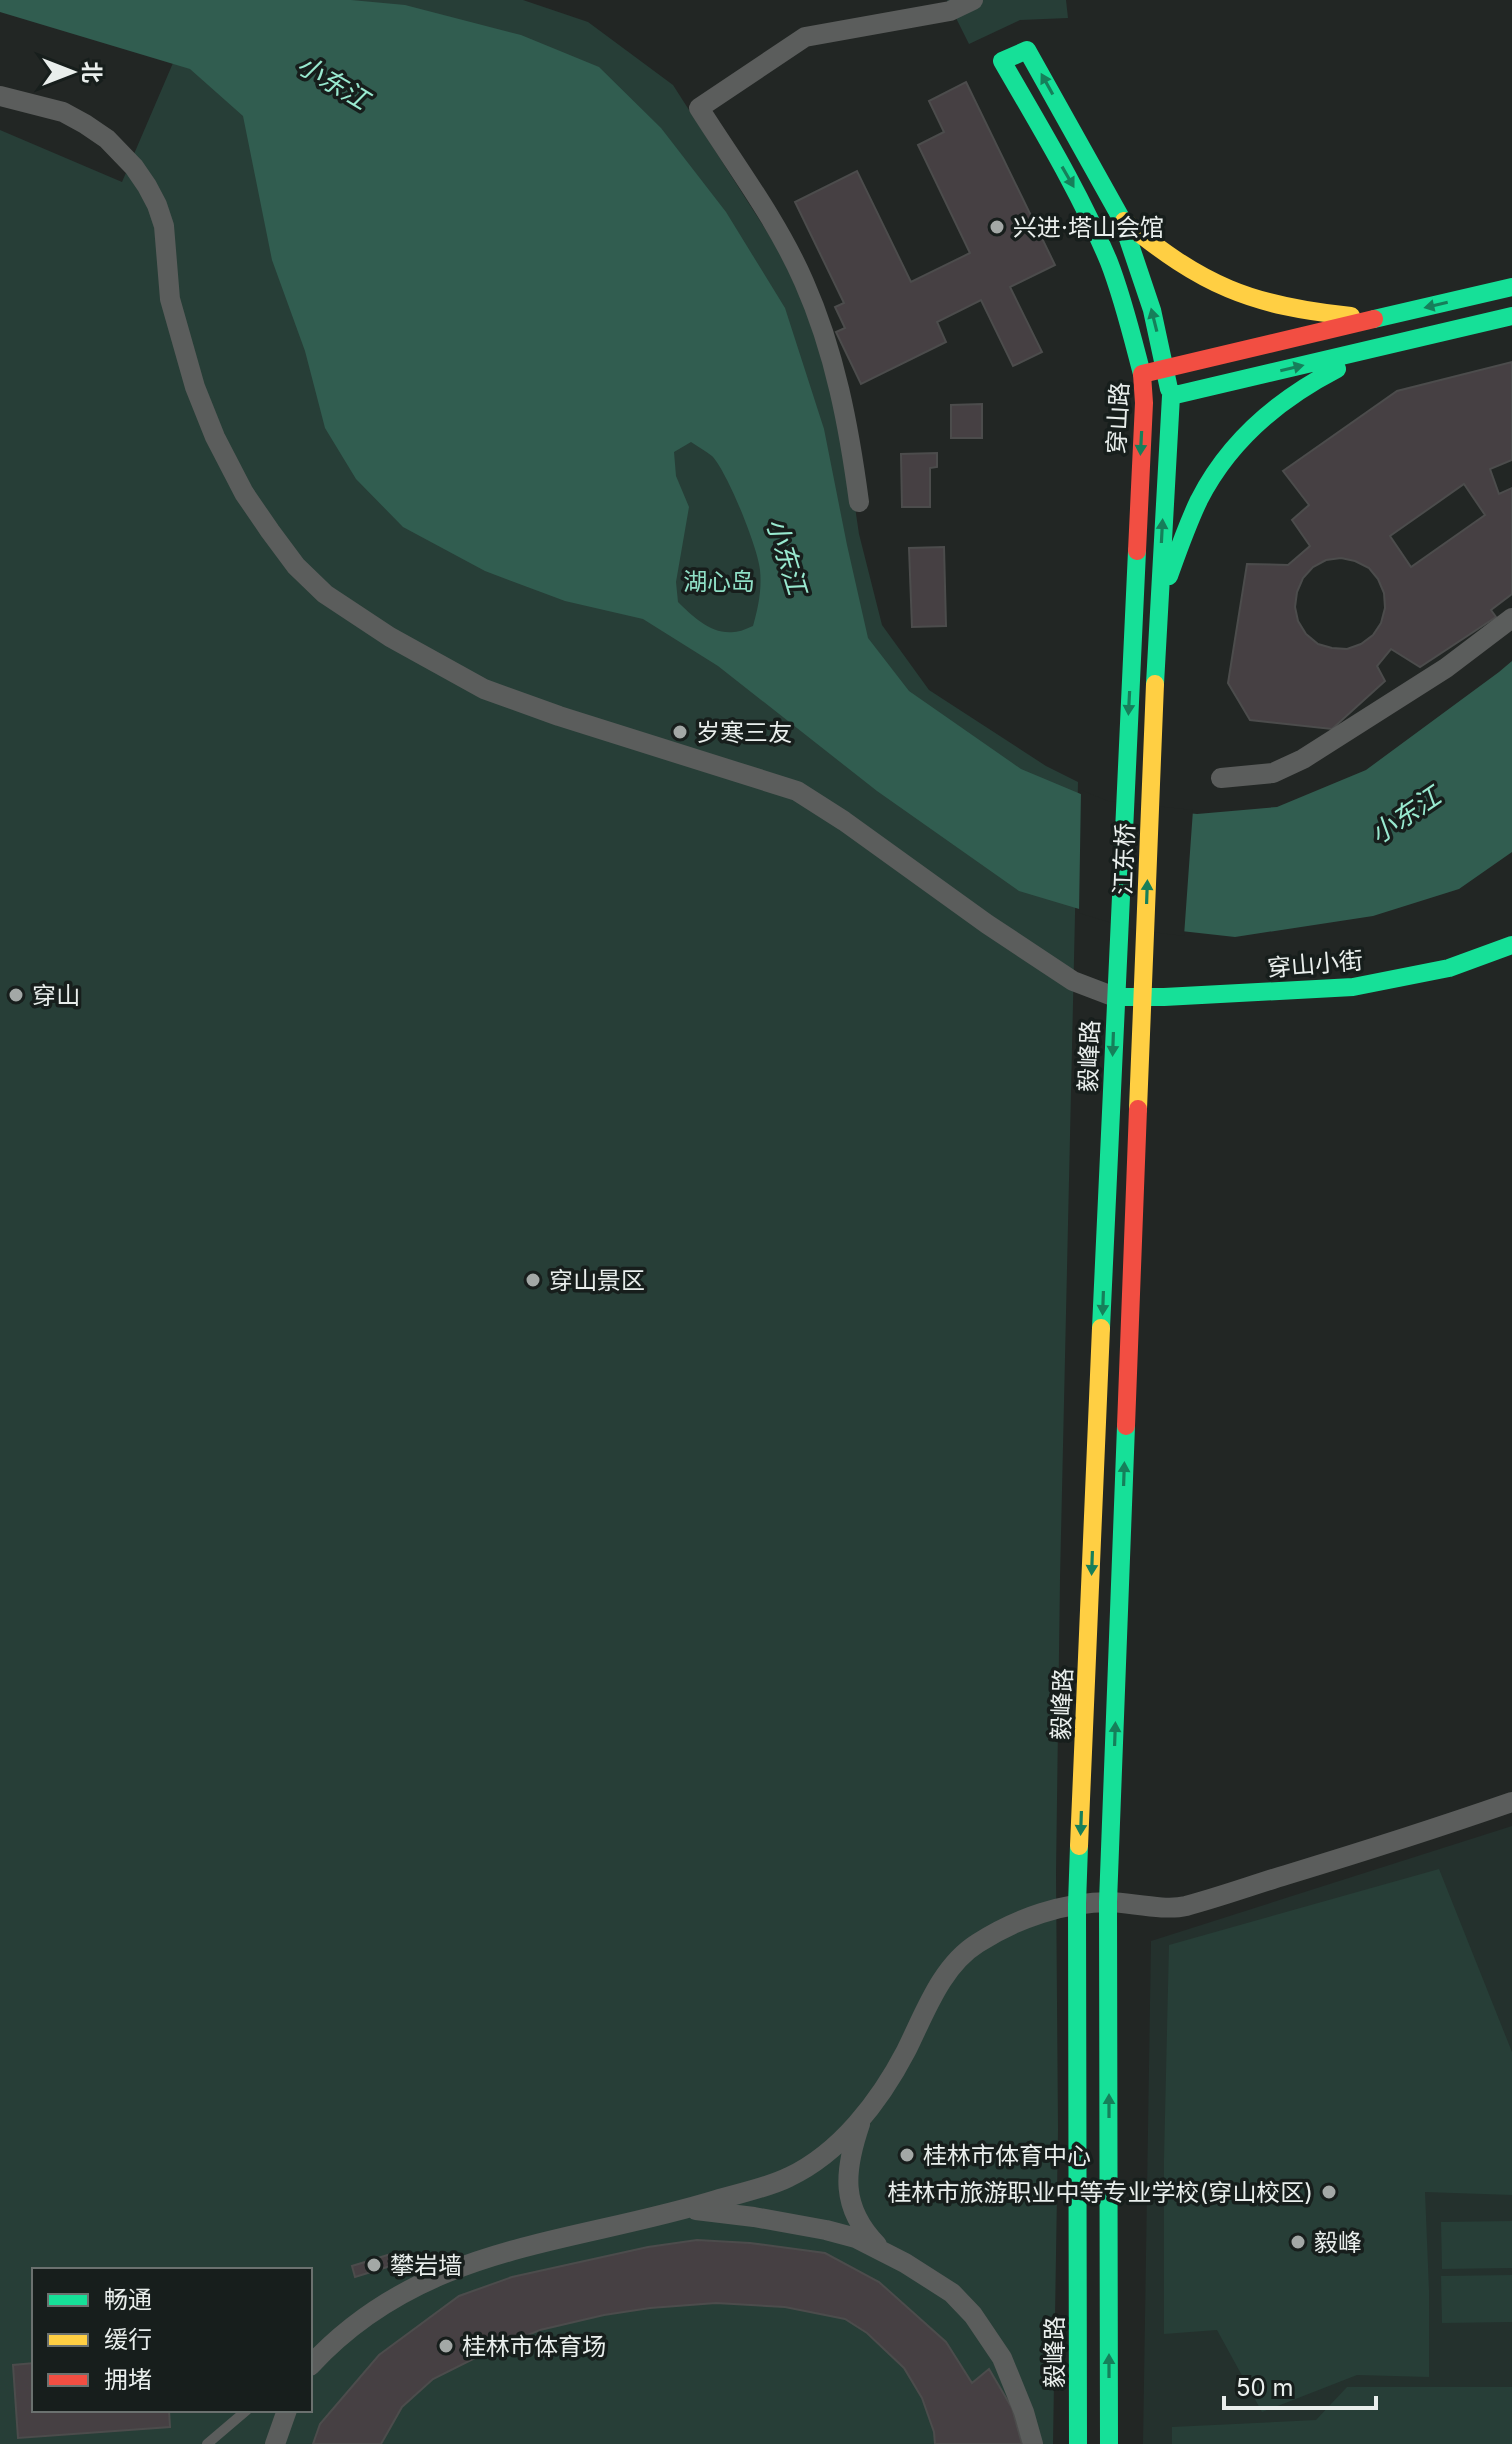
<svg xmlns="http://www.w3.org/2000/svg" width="1512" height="2444" viewBox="0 0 1512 2444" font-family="Inter,'Noto Sans SC',sans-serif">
  <rect width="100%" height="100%" fill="#222624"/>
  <!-- built -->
  <path fill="#24312d" d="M1512,1826V2444H1143L1151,1941Z"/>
  <!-- green -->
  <path fill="#273e37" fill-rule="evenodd" d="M200,0H523L588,22L673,85L780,252L820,340L843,426L859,534L882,625L929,690L1046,766L1078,782L1060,1579L1056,1874L1058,2130L1053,2444H0V130L122,182ZM34,2270H310V2410H34Z
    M947,0H1066L1068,18L1020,20L969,44Z
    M1439,1869L1512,2052V2195L1425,2192L1429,2290V2377L1357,2375L1262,2412L1217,2330L1164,2334V2159L1169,1945Z
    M1512,2221V2268L1442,2269L1441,2222Z
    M1512,2275V2322L1442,2323L1441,2276Z
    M1347,2387H1512V2444H1172V2427L1316,2420Z"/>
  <!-- water -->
  <path fill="#315d50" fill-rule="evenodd" d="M0,0H351L405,5L521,35L599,67L661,128L726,212L785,308L824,429L847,545L868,638L909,691L1021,769L1107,805L1197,814L1277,807L1366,770L1499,672L1512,661V852L1459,889L1373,916L1235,937L1136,926L1019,891L877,791L718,666L643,619L565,601L485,571L403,527L356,479L325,428L305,351L272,260L243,116L190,69L0,12ZM691,442C698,447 706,451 712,456C727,471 758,548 760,570C762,590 758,608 753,626C748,628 740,632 734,632C712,635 692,616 678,602L676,582L689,507L676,476L674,452Z"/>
  <!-- pier -->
  <path fill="#222624" d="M1081,790L1108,801L1193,810L1184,936L1135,930L1079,913Z"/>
  <!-- building -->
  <path fill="#464043" stroke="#4c4c4c" stroke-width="2" fill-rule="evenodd" d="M966,82L1055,265L1010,287L1042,352L1013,366L981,300L937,322L946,342L861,384L836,332L845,328L835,307L844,303L795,202L857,171L911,282L970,253L918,145L944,132L929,101Z
    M1512,362V460L1490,469L1499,494L1512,488V594L1491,610L1496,617L1420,667L1391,649L1377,666L1385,681L1332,729L1250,720L1228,683L1247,564L1288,565L1310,546L1292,520L1309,505L1283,471L1397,391ZM1464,484L1485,515L1411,567L1390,536ZM1341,558L1355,561L1369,568L1378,579L1384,593L1385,608L1381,623L1373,635L1361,644L1347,649L1332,648L1318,644L1306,634L1298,621L1295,607L1297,592L1303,578L1313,567L1326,560Z
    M982,404V438H951V405Z
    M937,453V467L930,468V507H902L901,454Z
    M944,547L946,626L912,627L909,548Z
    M697,2240L750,2243L825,2253L879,2282L946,2342L972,2383L989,2369L1012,2408L1022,2444H935L934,2432L922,2398L904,2368L867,2333L845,2319L785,2307L716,2303L650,2308L604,2315L540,2330L491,2350L433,2379L402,2407L381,2444H313L320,2424L379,2355L459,2296L512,2277L648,2247Z
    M394,2253L397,2264L355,2277L352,2266Z
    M34,2363V2410H169L170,2427L18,2438L13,2365Z"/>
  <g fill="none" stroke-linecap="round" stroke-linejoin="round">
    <!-- lane -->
    <path stroke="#5b5d5c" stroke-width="10" d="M207,2444L247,2410"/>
    <!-- street -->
    <path stroke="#5b5d5c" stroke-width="20" d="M0,96L63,112L85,124L107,139L134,167L147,186L157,205L164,226L170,299L195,387L215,437L244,493L270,531L296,566L325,594L390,637L484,689L559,716L797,791L844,821L987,924L1073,981L1115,997
      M859,502C849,427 835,352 804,282C777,220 735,165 699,108L805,37L950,11L973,0
      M1221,778L1273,773L1303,759L1446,668L1512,618
      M860,2124C844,2171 840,2207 877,2245
      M696,2210L754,2217L826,2230L856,2238L905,2263L952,2293L973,2315L1002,2358L1024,2412L1033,2444
      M310,2366C422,2244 569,2245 716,2200C740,2193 767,2188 789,2177C840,2153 880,2101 906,2051C925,2013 941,1966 978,1943C1017,1918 1064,1902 1110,1902C1132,1903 1165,1911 1186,1906C1220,1897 1253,1885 1286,1875C1362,1852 1437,1828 1512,1802
      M275,2444L287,2410"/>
    <!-- fast -->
    <path stroke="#16e098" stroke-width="18" d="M1374,319L1512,287
      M1142,374C1132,336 1123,298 1109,262C1080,192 1040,127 1002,61L1027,50L1121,218L1152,310L1169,389
      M1169,576C1178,551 1187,525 1199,500C1229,441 1279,399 1337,369
      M1155,684L1171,396L1512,316
      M1124,997H1164L1353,987L1449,968L1512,945
      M1101,1328L1137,551
      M1078,2444L1077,1904L1079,1846
      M1109,2444L1108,1902L1126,1426"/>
    <!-- slow -->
    <path stroke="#ffcf43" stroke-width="18" d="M1124,221C1202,285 1250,306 1351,316
      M1138,1109L1155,684
      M1079,1846L1101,1328"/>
    <!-- jam -->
    <path stroke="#f24e42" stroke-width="18" d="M1137,551L1144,403L1142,374L1374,319
      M1126,1426L1138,1109"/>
  </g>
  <!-- one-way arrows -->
  <defs><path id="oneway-solid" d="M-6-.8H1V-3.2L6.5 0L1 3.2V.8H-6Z" transform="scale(2)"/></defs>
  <g fill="#167f5a">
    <use href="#oneway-solid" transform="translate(1047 84) rotate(-119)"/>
    <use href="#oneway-solid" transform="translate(1068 177) rotate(60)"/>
    <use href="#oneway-solid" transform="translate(1436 305) rotate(167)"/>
    <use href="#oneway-solid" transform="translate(1154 320) rotate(-104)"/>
    <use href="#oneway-solid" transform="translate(1292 368) rotate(-13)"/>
    <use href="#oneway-solid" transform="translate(1141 443) rotate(93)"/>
    <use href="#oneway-solid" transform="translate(1162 531) rotate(-87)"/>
    <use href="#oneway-solid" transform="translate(1129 703) rotate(93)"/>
    <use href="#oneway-solid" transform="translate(1147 892) rotate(-88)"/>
    <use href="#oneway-solid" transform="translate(1113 1044) rotate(92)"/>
    <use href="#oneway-solid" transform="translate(1103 1303) rotate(92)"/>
    <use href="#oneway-solid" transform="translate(1124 1474) rotate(-88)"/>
    <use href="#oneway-solid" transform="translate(1092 1563) rotate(92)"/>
    <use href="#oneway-solid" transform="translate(1115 1734) rotate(-88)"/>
    <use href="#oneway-solid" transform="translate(1081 1823) rotate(92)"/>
    <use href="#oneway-solid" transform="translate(1109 2106) rotate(-90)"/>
    <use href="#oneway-solid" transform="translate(1109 2366) rotate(-90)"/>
  </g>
  <!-- markers -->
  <g fill="#a3a8a6" stroke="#171e1c" stroke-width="3">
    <circle cx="997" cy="227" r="8"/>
    <circle cx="680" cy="732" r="8"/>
    <circle cx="16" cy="995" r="8"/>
    <circle cx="533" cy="1280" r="8"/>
    <circle cx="907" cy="2155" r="8"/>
    <circle cx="1329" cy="2192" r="8"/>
    <circle cx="1298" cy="2242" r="8"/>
    <circle cx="374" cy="2265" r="8"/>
    <circle cx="446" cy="2346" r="8"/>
  </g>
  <g text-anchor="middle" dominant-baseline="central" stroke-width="7" stroke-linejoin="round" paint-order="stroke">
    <!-- poi labels -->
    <g font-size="24" fill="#e9eeec" stroke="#171e1c" text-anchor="start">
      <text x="1013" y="227">兴进·塔山会馆</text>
      <text x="696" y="732">岁寒三友</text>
      <text x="32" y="995">穿山</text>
      <text x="549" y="1280">穿山景区</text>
      <text x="923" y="2155">桂林市体育中心</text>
      <text x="1313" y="2192" text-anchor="end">桂林市旅游职业中等专业学校(穿山校区)</text>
      <text x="1314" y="2242">毅峰</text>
      <text x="390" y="2265">攀岩墙</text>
      <text x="462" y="2346">桂林市体育场</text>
    </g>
    <!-- street labels -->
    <g font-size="24" fill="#e9eeec" stroke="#171e1c">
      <text transform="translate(1118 418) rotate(-87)">穿山路</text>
      <text transform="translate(1124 859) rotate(-88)">江东桥</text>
      <text transform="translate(1315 964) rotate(-5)">穿山小街</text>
      <text transform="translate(1089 1056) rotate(-88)">毅峰路</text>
      <text transform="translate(1062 1704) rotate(-88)">毅峰路</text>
      <text transform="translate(1054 2352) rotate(-90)">毅峰路</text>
    </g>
    <!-- park labels -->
    <g font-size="24" fill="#8fe0c6" stroke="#171e1c">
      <text x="719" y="581">湖心岛</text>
    </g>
    <!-- water labels -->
    <g font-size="26" font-style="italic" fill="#99ead0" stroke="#171e1c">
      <text transform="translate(333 82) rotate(31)">小东江</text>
      <text transform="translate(787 556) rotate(73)">小东江</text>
      <text transform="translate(1405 815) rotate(-34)">小东江</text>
    </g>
  </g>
  <!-- legend -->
  <rect x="32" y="2268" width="280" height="144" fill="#171e1c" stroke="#6b716f" stroke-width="2"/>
  <rect x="48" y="2294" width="40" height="12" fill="#16e098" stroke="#6b716f" stroke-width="2"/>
  <text x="104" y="2308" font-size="24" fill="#e9eeec">畅通</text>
  <rect x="48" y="2334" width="40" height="12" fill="#ffcf43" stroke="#6b716f" stroke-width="2"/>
  <text x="104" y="2348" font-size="24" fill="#e9eeec">缓行</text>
  <rect x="48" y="2374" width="40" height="12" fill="#f24e42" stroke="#6b716f" stroke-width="2"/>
  <text x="104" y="2388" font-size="24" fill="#e9eeec">拥堵</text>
  <!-- north arrow -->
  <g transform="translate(72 72) rotate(90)" stroke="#171e1c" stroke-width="6" paint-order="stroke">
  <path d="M0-6L14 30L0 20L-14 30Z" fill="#e9eeec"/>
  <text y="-12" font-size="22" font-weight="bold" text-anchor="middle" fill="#e9eeec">北</text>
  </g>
  <!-- scale -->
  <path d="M1224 2396v12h152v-12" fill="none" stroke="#e9eeec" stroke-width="4"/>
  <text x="1236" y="2396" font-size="24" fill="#e9eeec" stroke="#171e1c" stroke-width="6" paint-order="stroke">50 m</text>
</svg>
